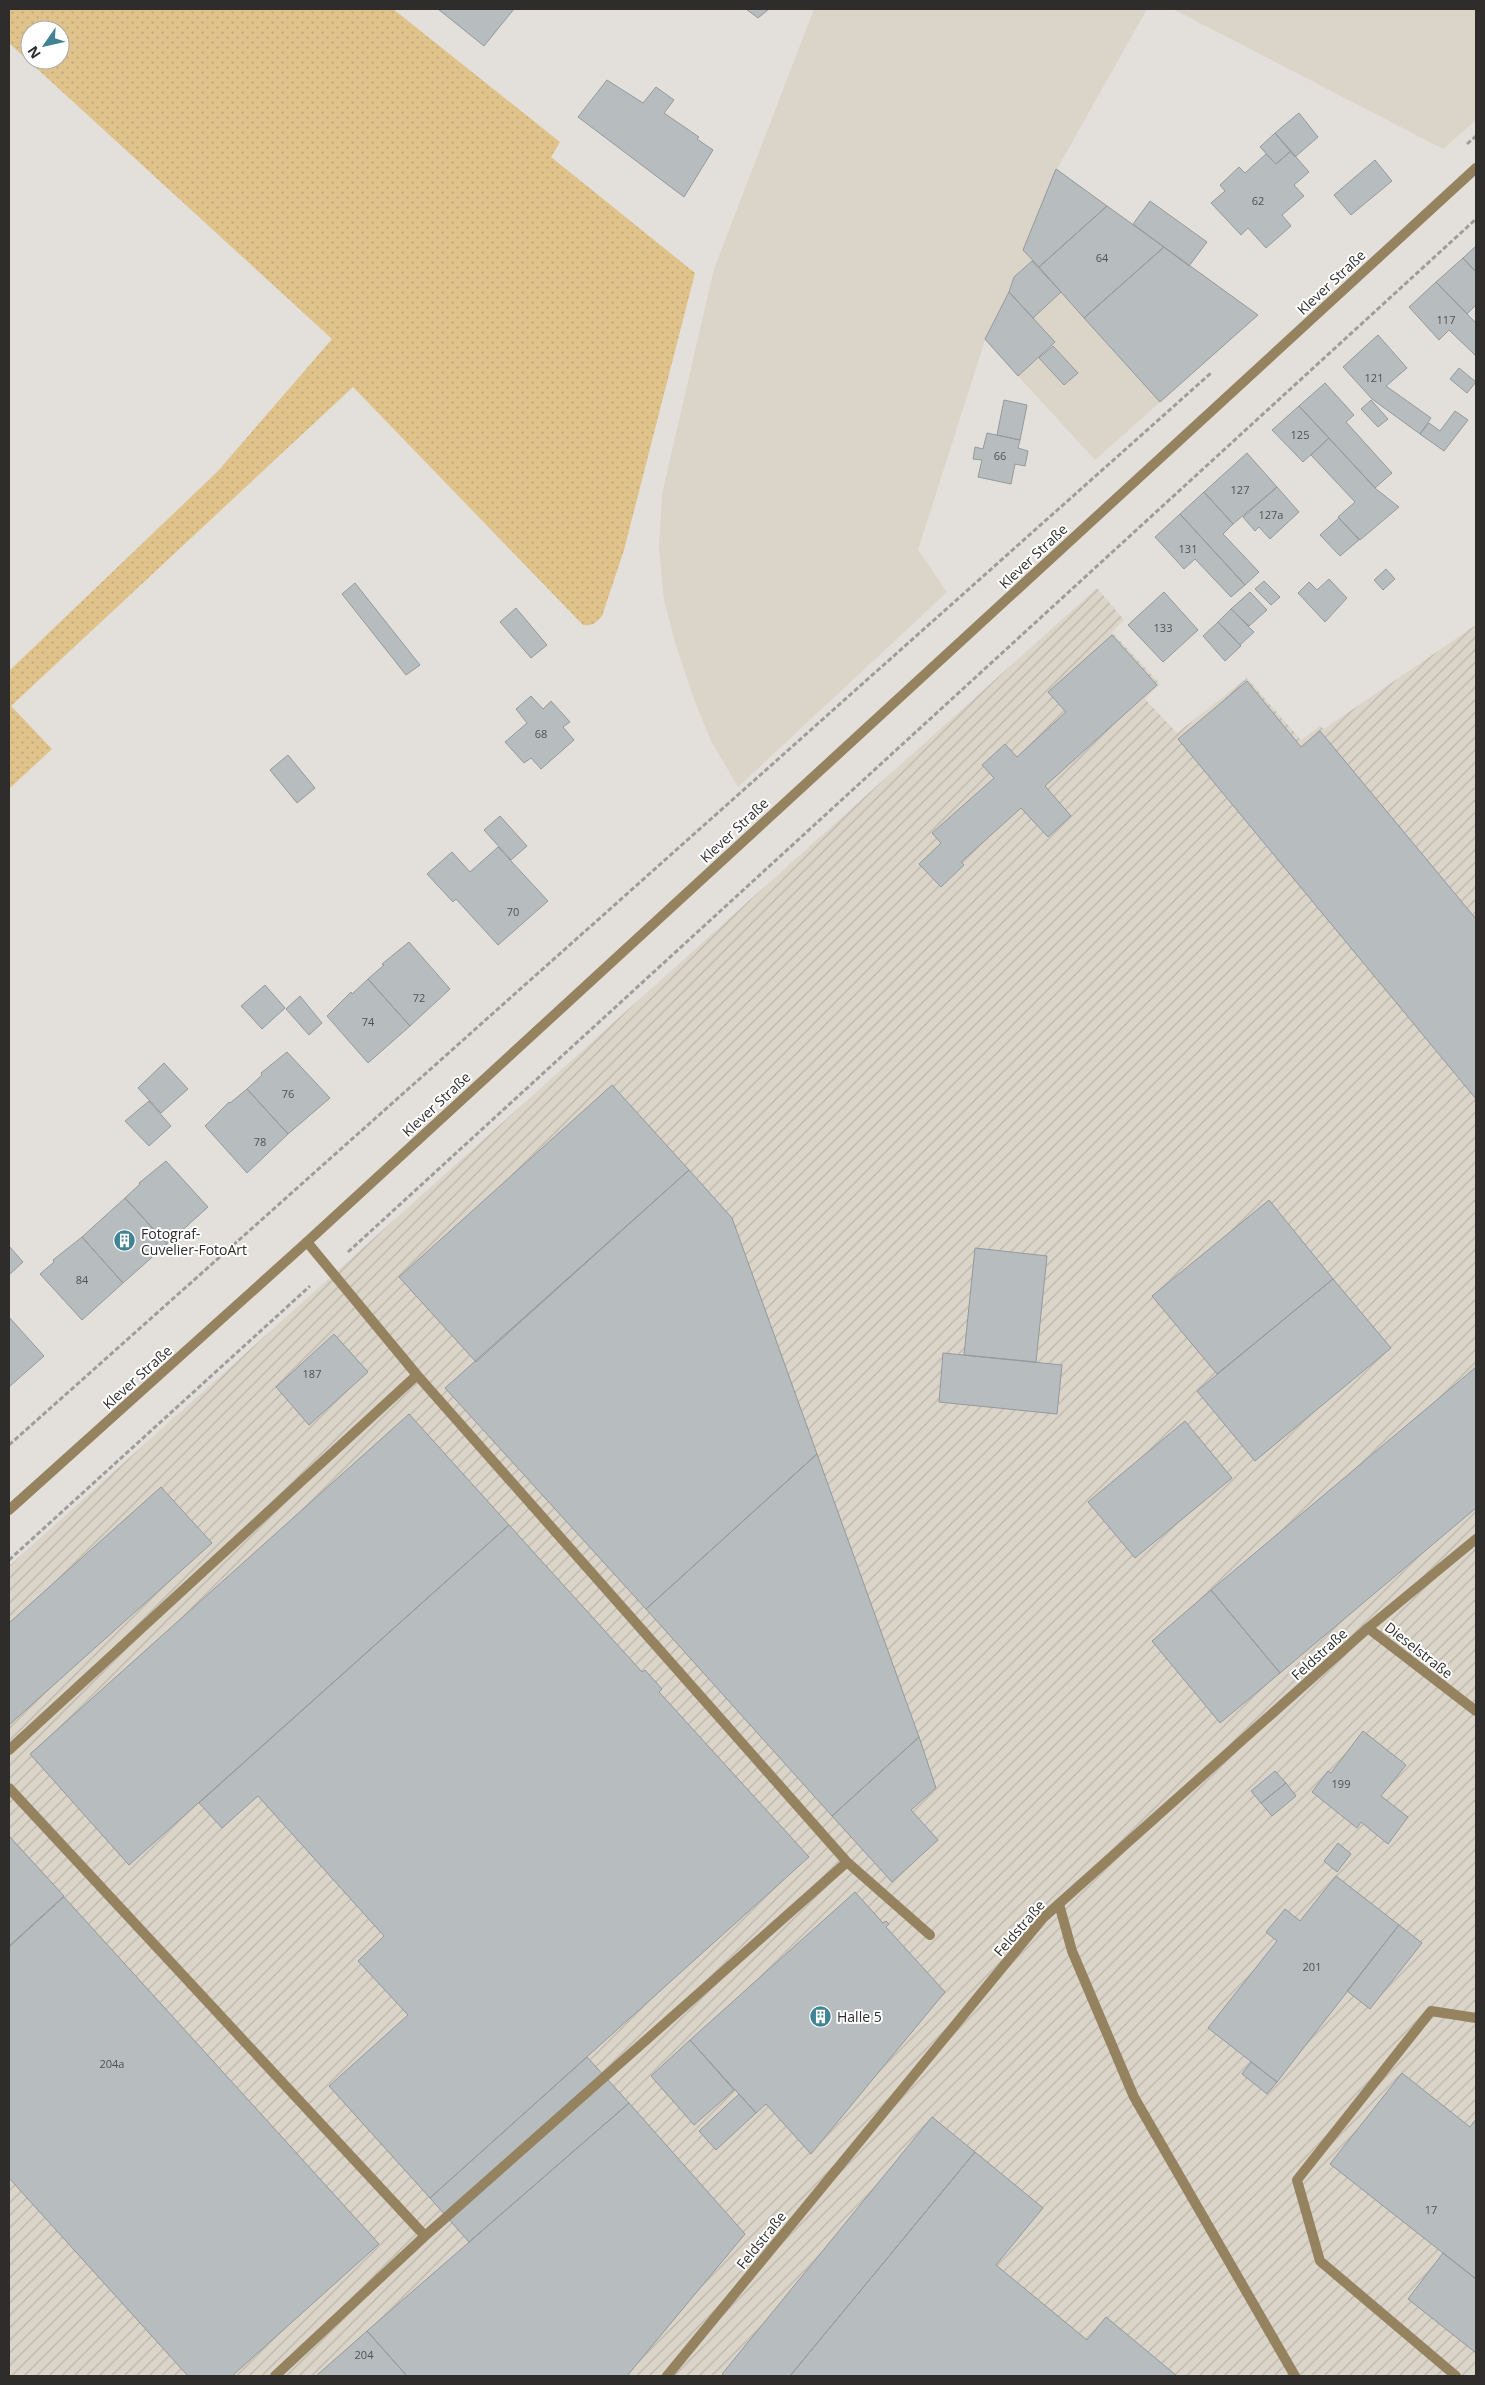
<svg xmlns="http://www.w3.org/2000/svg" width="1485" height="2385" viewBox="0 0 1485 2385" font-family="'Open Sans',sans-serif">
  <defs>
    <pattern id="industrial-furrows" width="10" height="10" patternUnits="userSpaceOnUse" patternTransform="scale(1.25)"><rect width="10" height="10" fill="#dad4c9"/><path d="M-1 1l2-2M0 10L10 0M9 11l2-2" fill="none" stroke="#bbb6ad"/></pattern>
    <pattern id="grass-dots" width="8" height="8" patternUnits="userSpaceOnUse" patternTransform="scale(1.25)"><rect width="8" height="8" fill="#e0c28b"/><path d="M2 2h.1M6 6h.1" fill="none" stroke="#c0a778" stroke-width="1.8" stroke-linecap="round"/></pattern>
  </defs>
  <rect width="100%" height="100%" fill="#e3e0db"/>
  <!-- built -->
  <path fill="#dad4c9" d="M814,9H1147L1057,169L1258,315L1095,460L985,340L918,550L947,592L738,787L711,741L694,699L674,639L664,600L659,549L662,494L714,269Z
    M1173,9H1476V120L1443,149Z"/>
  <!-- industrial -->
  <path fill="url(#industrial-furrows)" d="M1097,588L1124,620L1112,632L1160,684L1145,699L1177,733L1247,678L1301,740L1320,726L1324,729L1476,625V2376H9V1566Z"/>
  <!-- grass -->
  <path fill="url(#grass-dots)" fill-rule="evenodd" d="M9,9H393L560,142L551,157L695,273L624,550L602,616C596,623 593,626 583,625L353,387L11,706L52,749L9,789V671L218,471L332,339L9,43ZM30,30H60V60H30Z"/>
  <!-- building -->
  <path fill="#b7bdbf" stroke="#94999b" d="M438,9H514L484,46Z
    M746,9H769L758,18Z
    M607,80L643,103L656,87L674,100L664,113L699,137L697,139L713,150L684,197L578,117Z
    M1299,113L1318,137L1295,157L1275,133Z
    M1275,133L1291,151L1276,164L1260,147Z
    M1291,151L1309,172L1294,185L1304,196L1282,215L1291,226L1266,248L1248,228L1241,235L1211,203L1225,191L1220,185L1239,167L1245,173L1266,154L1276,164Z
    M1375,160L1392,181L1351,215L1334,195Z
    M1056,169L1107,206L1039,267L1023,250Z
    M1150,201L1207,242L1189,266L1133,224Z
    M1107,206L1164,247L1084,318L1039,267Z
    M1476,246V272L1463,258Z
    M1164,247L1258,315L1160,402L1084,318Z
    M1463,258L1476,272V305L1467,314L1436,282Z
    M1032,261L1061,292L1033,318L1009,292L1014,277Z
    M1436,282L1476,323V356L1449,330L1439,340L1409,307Z
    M1009,292L1055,342L1018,376L985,339Z
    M1378,335L1407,368L1386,386L1431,418L1420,434L1372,399L1343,367Z
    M1053,346L1078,373L1064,385L1039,358Z
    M1459,368L1476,382L1467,393L1450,379Z
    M1325,383L1354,415L1346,422L1392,473L1375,488L1299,406Z
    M1004,400L1027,405L1020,440L997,435Z
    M1371,400L1388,419L1378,427L1361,409Z
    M1299,406L1329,438L1303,462L1272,430Z
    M1455,411L1468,420L1444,451L1420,434L1429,423L1440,431Z
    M987,433L1020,440L1018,448L1028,451L1025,466L1015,464L1011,484L978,477L982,460L973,459L975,447L983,449Z
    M1329,438L1376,489L1399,507L1360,540L1338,517L1355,502L1311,455Z
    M1247,453L1277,487L1233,524L1204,492Z
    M1277,487L1299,512L1270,539L1259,527L1255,531L1243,517Z
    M1204,492L1233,524L1223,534L1259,572L1245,585L1180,514Z
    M1180,514L1245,585L1231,597L1195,559L1184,569L1155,537Z
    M1339,518L1359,540L1340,556L1320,535Z
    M1386,569L1395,579L1383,590L1374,580Z
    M1329,579L1347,598L1325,622L1298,593L1309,582L1317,590Z
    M1264,581L1280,597L1271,605L1255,589Z
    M355,583L420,665L406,675L342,594Z
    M1164,592L1198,630L1163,662L1128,625Z
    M1250,592L1267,610L1249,626L1231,609Z
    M516,608L547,645L531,658L500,622Z
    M1231,609L1254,632L1240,645L1218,622Z
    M1218,622L1241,646L1225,661L1203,636Z
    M1112,635L1157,685L1045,786L1071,816L1048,837L1021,808L961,862L964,865L941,887L919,864L941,843L932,833L994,778L982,765L1005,744L1017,757L1066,712L1048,692Z
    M1247,681L1301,747L1320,731L1476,919V1099L1178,739Z
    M531,696L543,709L551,701L570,722L563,727L574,740L541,769L531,758L524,763L505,742L527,723L516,709Z
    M288,755L315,788L297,803L270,770Z
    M500,816L527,846L511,860L484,830Z
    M498,847L548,901L498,945L456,899L453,902L427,874L452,852L470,872Z
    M409,942L450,989L410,1026L368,979L384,965L382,964Z
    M368,979L410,1026L368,1063L327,1016L351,992L352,994Z
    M265,985L285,1008L262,1029L241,1006Z
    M300,996L322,1023L309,1035L286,1009Z
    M287,1052L330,1098L288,1134L247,1089L262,1075L261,1073Z
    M164,1063L188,1089L161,1113L138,1088Z
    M612,1085L689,1170L476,1362L399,1277Z
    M247,1089L288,1134L247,1173L205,1126L229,1102L230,1103Z
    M149,1101L171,1126L149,1146L125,1121Z
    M166,1161L208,1207L167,1244L125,1198L140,1184L139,1183Z
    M689,1170L732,1218L817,1454L646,1609L445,1388Z
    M125,1198L167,1244L123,1283L82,1237Z
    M1269,1200L1333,1279L1217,1374L1152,1296Z
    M82,1237L123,1283L82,1320L40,1274L54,1262L53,1260Z
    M9,1246L23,1262L9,1275Z
    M975,1248L1047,1256L1036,1362L964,1355Z
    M1333,1279L1391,1348L1255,1461L1197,1391Z
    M9,1317L44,1356L9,1387Z
    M334,1334L368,1372L309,1425L276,1387Z
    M943,1353L1062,1365L1057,1414L939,1402Z
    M1476,1367V1508L1280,1673L1211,1590Z
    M409,1414L509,1525L129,1865L30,1754Z
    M1185,1421L1232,1478L1135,1558L1088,1502Z
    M817,1454L919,1737L832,1816L646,1609Z
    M161,1487L212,1543L9,1725V1623Z
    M509,1525L642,1672L645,1670L662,1689L659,1692L809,1857L430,2198L329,2086L408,2015L358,1961L384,1936L258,1796L222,1828L199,1803Z
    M1211,1590L1280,1673L1220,1723L1152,1641Z
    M1363,1731L1406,1765L1381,1796L1408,1817L1388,1844L1361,1822L1357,1828L1312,1792L1328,1771L1331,1773Z
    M919,1737L936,1788L911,1810L938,1840L892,1882L832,1816Z
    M1275,1771L1286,1783L1261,1803L1251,1791Z
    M1286,1783L1296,1796L1272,1816L1261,1803Z
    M9,1836L64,1896L9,1946Z
    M1338,1843L1351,1854L1337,1872L1324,1861Z
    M1336,1876L1399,1925L1277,2082L1208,2028L1277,1941L1266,1932L1285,1909L1300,1921Z
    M855,1892L883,1923L886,1921L889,1924L886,1927L945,1992L811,2154L766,2104L756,2113L690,2040Z
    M64,1897L379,2244L232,2376H188L9,2178V1947Z
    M1399,1925L1422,1943L1370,2009L1347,1991Z
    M690,2040L734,2090L694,2125L651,2076Z
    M587,2057L629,2103L469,2242L430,2198Z
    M1251,2062L1277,2082L1267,2094L1242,2074Z
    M1402,2073L1470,2127L1476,2119V2279L1330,2164Z
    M739,2094L756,2113L716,2150L699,2131Z
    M629,2103L745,2234L627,2376H407L367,2331Z
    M932,2117L975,2152L790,2376H725L722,2374Z
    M975,2152L1043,2208L996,2265L1087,2340L1106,2317L1177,2376H790Z
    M1443,2253L1476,2279V2353L1408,2299Z
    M367,2331L407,2376H316Z"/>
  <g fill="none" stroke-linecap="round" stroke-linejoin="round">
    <!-- path -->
    <path stroke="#9f9d99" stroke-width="3" stroke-dasharray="5 2.5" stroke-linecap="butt" d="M1467,144L1476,136
      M348,1252L1476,219
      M9,1445L1211,373
      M9,1560L310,1286"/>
    <!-- service -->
    <path stroke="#95825f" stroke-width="10" d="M307,1242L417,1375L847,1862
      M9,1750L417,1375
      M9,1788L425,2236
      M1059,1904L1072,1951L1134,2097L1295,2376
      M275,2376L425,2236L847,1862L930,1935
      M1456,2376L1320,2261L1297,2180L1431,2011L1476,2018"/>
    <!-- minor -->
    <path stroke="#95825f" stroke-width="10" d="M1368,1628L1476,1711
      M667,2376L1043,1918L1368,1628L1476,1539"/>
    <!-- tertiary -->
    <path stroke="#95825f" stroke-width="10" d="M9,1510L307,1242L1476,168"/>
  </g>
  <!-- icons -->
  <defs>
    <symbol id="building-disc" viewBox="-11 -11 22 22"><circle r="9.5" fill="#418395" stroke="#fff"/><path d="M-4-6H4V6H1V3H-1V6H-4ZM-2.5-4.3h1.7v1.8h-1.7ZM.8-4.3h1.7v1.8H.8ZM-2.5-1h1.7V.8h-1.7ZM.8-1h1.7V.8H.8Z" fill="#fff"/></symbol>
  </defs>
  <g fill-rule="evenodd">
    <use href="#building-disc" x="112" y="1228" width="25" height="25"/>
    <use href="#building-disc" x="808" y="2004" width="25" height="25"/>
  </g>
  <g text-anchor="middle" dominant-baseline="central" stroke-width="4" stroke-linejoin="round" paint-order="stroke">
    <!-- number labels -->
    <g font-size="11" fill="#505150">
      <text x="1258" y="200">62</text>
      <text x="1102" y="257">64</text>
      <text x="1446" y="319">117</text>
      <text x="1374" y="377">121</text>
      <text x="1300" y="434">125</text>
      <text x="1000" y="455">66</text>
      <text x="1240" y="489">127</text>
      <text x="1271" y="514">127a</text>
      <text x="1188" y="548">131</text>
      <text x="1163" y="627">133</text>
      <text x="541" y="733">68</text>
      <text x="513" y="911">70</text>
      <text x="419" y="997">72</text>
      <text x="368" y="1021">74</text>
      <text x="288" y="1093">76</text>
      <text x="260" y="1141">78</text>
      <text x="82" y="1279">84</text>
      <text x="312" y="1373">187</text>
      <text x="1341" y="1783">199</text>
      <text x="1312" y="1966">201</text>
      <text x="112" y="2063">204a</text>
      <text x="1431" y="2209">17</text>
      <text x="364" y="2354">204</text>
    </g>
    <!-- street labels -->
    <g font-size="14" fill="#2e2d2b" stroke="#fff">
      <text transform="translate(1331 282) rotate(-43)">Klever Straße</text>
      <text transform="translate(1033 556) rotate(-43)">Klever Straße</text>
      <text transform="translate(734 830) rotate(-43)">Klever Straße</text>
      <text transform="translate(436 1104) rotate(-43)">Klever Straße</text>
      <text transform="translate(137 1377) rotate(-42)">Klever Straße</text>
      <text transform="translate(1419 1650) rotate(38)">Dieselstraße</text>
      <text transform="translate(1319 1654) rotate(-42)">Feldstraße</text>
      <text transform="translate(1019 1928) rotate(-49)">Feldstraße</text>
      <text transform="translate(761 2240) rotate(-51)">Feldstraße</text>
    </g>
    <!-- poi labels -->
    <g font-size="14" fill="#2e2d2b" stroke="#fff" text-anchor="start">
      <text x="141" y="1233">Fotograf-<tspan x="141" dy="16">Cuvelier-FotoArt</tspan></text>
      <text x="837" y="2016">Halle 5</text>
    </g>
  </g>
  <!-- border -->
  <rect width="1485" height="2385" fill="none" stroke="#2e2d2b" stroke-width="20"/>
  <!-- north arrow -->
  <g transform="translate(45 45) rotate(236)"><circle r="24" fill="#ffffff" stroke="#ababaa"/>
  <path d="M0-4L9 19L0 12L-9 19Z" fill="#418395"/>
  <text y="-8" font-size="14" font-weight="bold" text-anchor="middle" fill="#2e2d2b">N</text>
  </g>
</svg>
